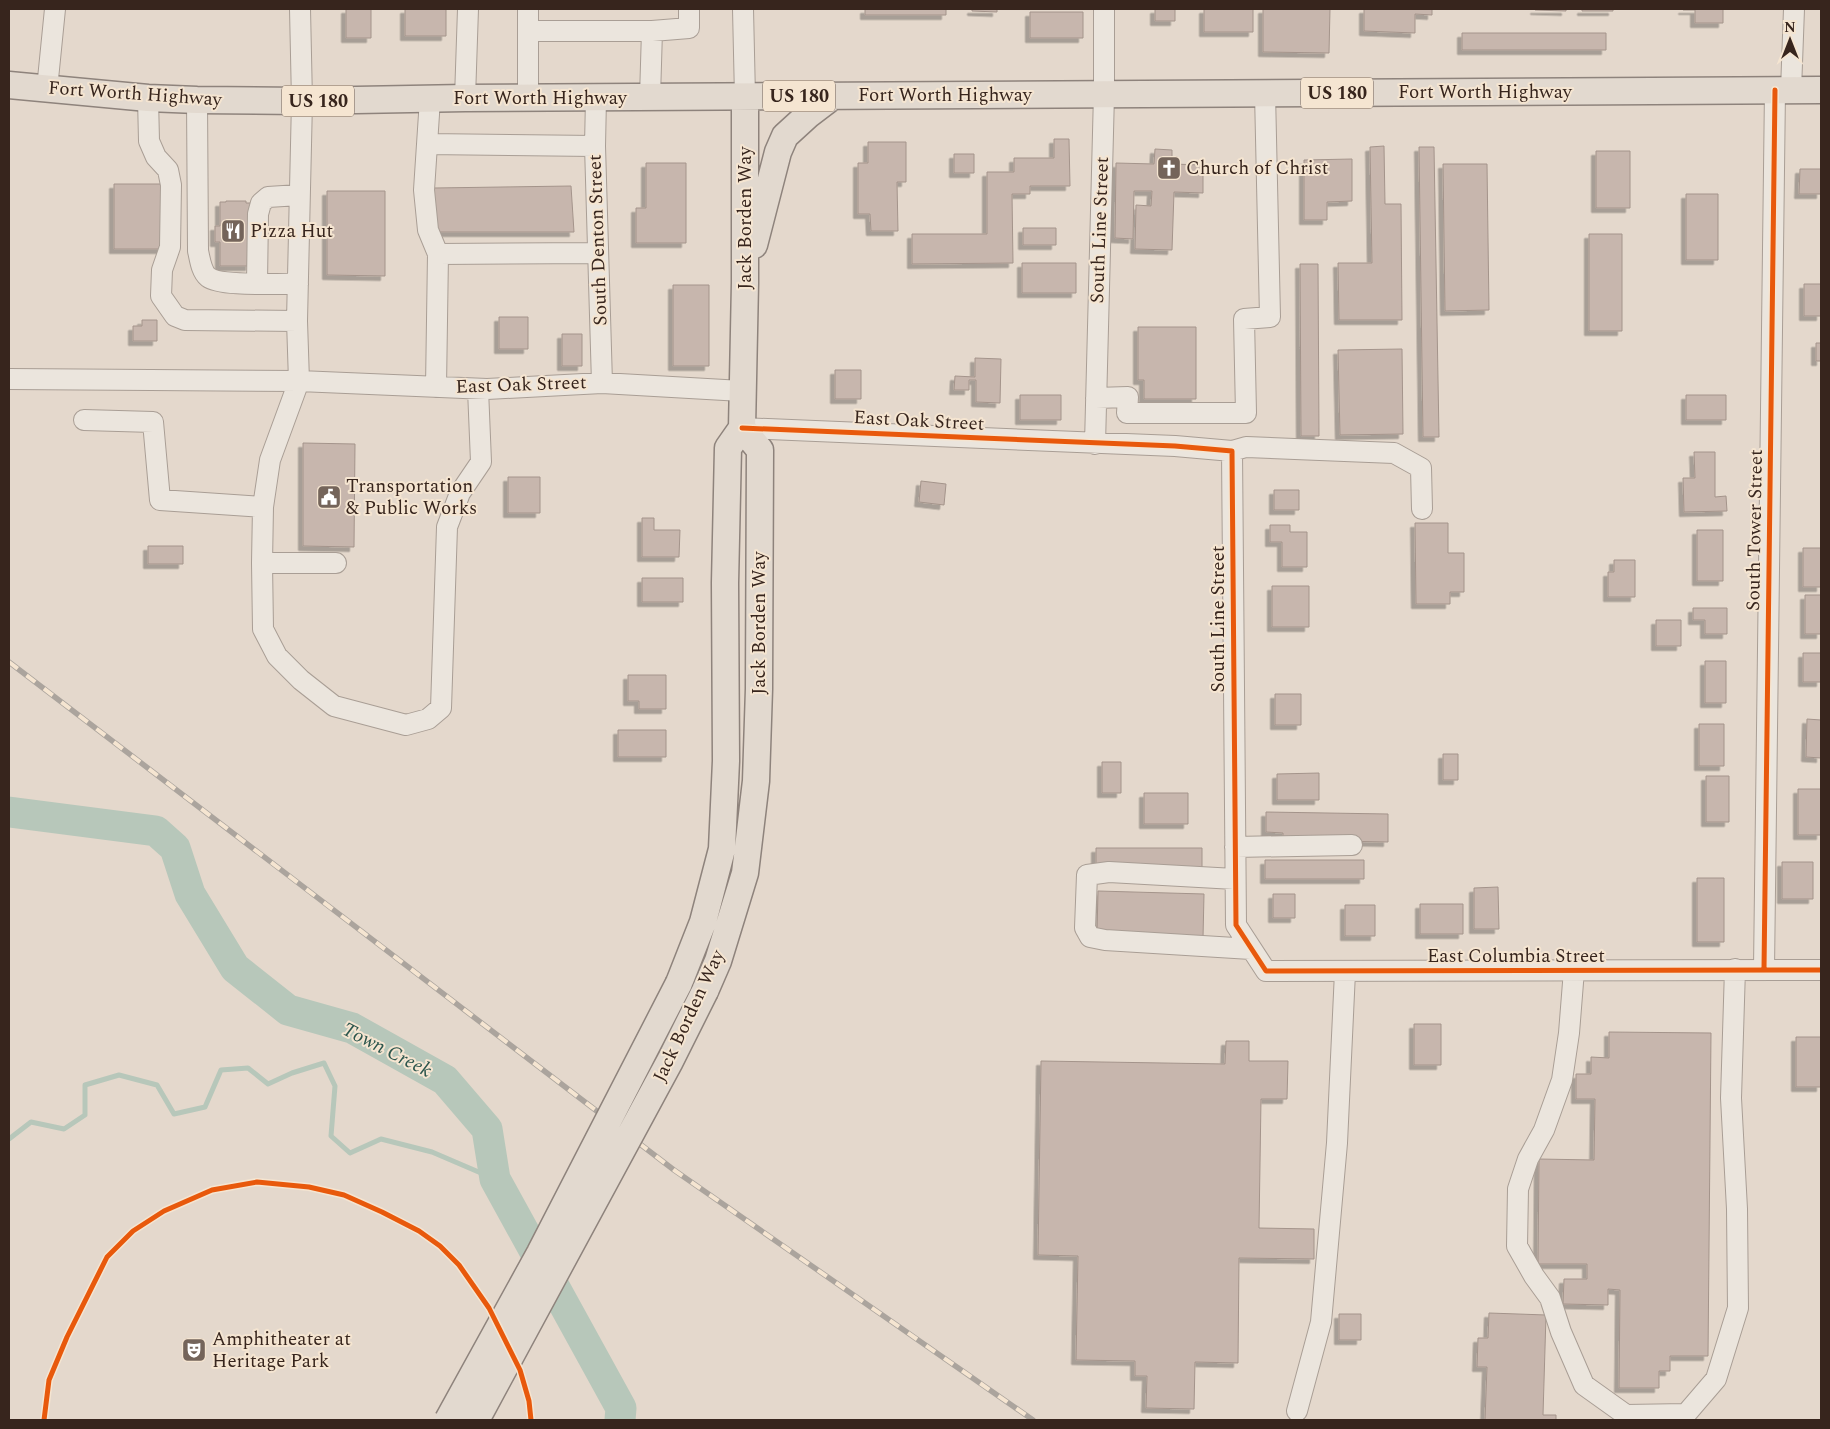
<svg xmlns="http://www.w3.org/2000/svg" width="1830" height="1429" viewBox="0 0 1830 1429" font-family="Spectral,serif">
  <defs>
    <filter id="shadow"><feDropShadow dx="-4.5" dy="4.5" stdDeviation="0" flood-color="#0004"/></filter>
  </defs>
  <rect width="100%" height="100%" fill="#e4d8cc"/>
  <g fill="none" stroke-linecap="round" stroke-linejoin="round">
    <!-- stream -->
    <path stroke="#b7c7ba" stroke-width="5" d="M9,1139L31,1122L64,1129L85,1115V1085L119,1075L157,1085L174,1114L205,1107L221,1070L248,1068L268,1084L292,1073L324,1063L335,1086L331,1136L350,1153L381,1139L432,1152L495,1179"/>
    <!-- river -->
    <path stroke="#b7c7ba" stroke-width="31" d="M9,812L156,831L175,848L190,894L235,968L288,1010L352,1028L445,1080L487,1129L495,1179L621,1408L620,1420"/>
  </g>
  <!-- building -->
  <path fill="#c7b6ad" stroke="#a4948b" filter="url(#shadow)" d="M346,9H371V38H346Z
    M405,9H446V36H405Z
    M865,9H946V15H865Z
    M972,9H997V12L972,11Z
    M1155,9H1175V21H1155Z
    M1204,9H1253V32H1204Z
    M1263,9H1330L1329,53L1263,52Z
    M1364,9H1432V15L1415,14V33L1364,31Z
    M1535,9H1566V11L1535,10Z
    M1582,9H1613V11H1582Z
    M1683,9H1723V23H1695V10H1683Z
    M1030,12H1083V38H1030Z
    M1462,33H1606V50H1462Z
    M1054,139H1069L1070,186H1030V194H1012L1013,263L912,264V234H987V172H1014V158H1054Z
    M868,142H906V182H897L898,231H871L870,214H858V163H868Z
    M1384,146L1385,204H1401L1402,320H1339L1338,263H1372L1370,147Z
    M1419,147H1434L1439,437H1423Z
    M1155,149L1172,150V164L1203,165V193L1174,192L1172,250L1135,249L1136,205L1151,206L1152,191H1134L1133,239L1115,238L1116,163L1154,164Z
    M1596,151H1630V208H1596Z
    M954,154H974V173H954Z
    M1352,159V201L1327,202V220H1304V160Z
    M646,163H686V243H636V208H646Z
    M1443,164H1487L1489,310L1445,311Z
    M1800,169H1821V194H1799Z
    M114,184H162V249H114Z
    M571,186L574,232H436L434,188Z
    M327,191H385V276L327,275Z
    M1686,194H1718V260H1686Z
    M226,201H246V203H251L250,266H220V242H215V226H220V202H226Z
    M1023,228H1056V245H1023Z
    M1589,234H1622V331H1589Z
    M1022,263H1076V293H1022Z
    M1300,264H1318L1319,436H1301Z
    M1804,284H1821V316H1804Z
    M673,285H709V366H673Z
    M499,317H528V349H499Z
    M142,320H157V341H133V326H142Z
    M1138,327H1196V399H1144V380H1138Z
    M562,334H582V366H562Z
    M1816,343H1821V361H1816Z
    M1402,349L1403,434L1340,435L1338,350Z
    M975,358L1001,359L1000,403L976,402V380H969V390H954L955,376L975,377Z
    M835,370H861V399H835Z
    M1020,395H1061V420H1020Z
    M1686,395H1726V420H1686Z
    M303,443L355,444L354,547L303,546Z
    M1694,452H1715V497L1726,496L1727,511L1684,512L1683,478H1695Z
    M508,477H540V513H508Z
    M921,481L946,484L944,505L919,502Z
    M1274,490H1299V510H1274Z
    M642,518H654V530H680L679,557H642Z
    M1415,523H1448V553H1464V592H1450V604H1416Z
    M1270,525H1290V532H1307V567H1282V542H1270Z
    M1697,530H1723V581H1697Z
    M148,546H183V564H148Z
    M1803,548H1821V587H1803Z
    M1614,560H1635V597H1608V572H1614Z
    M642,578H683V602H642Z
    M1272,586H1309V627H1272Z
    M1805,595H1821V634H1805Z
    M1693,608H1727V634H1705V620H1693Z
    M1656,620H1681V646H1656Z
    M1803,653H1821V682H1803Z
    M1705,661H1726V703H1705Z
    M628,675H666V709H639V701H628Z
    M1275,694H1301V725H1275Z
    M1807,719L1821,720V758L1806,757Z
    M1699,724H1724V766H1699Z
    M618,730H666V757H618Z
    M1443,754H1458V780H1443Z
    M1102,762H1121V793H1102Z
    M1319,773V800H1277V774Z
    M1706,776H1729V822H1706Z
    M1798,789H1821V835H1798Z
    M1144,793H1188V824H1144Z
    M1266,812L1388,814V842L1283,840V833L1266,832Z
    M1096,848H1202V870H1096Z
    M1265,860H1364V879H1265Z
    M1782,862H1813V899H1782Z
    M1697,878H1724V942H1697Z
    M1498,887L1499,929H1474V888Z
    M1098,891L1204,894L1203,938L1097,934Z
    M1273,894H1295V918H1273Z
    M1420,904H1463V934H1420Z
    M1345,905H1375V936H1345Z
    M1414,1024H1441V1065H1414Z
    M1609,1032L1711,1033L1708,1356H1670V1371H1659V1388H1619L1620,1290L1608,1289V1305L1563,1304L1564,1279H1587V1264H1538L1539,1159L1594,1160L1595,1099H1576V1074H1591V1057L1609,1058Z
    M1796,1037H1821V1087H1796Z
    M1226,1041H1249V1061H1288L1287,1099H1261L1259,1228L1314,1229V1259L1239,1258L1238,1363L1195,1362L1194,1409L1146,1408L1147,1376H1135V1361L1076,1360L1078,1256L1038,1255L1041,1061L1225,1064Z
    M1489,1313L1546,1315L1543,1415H1556V1420H1485L1487,1367H1477L1478,1338H1488Z
    M1339,1314H1361V1340H1339Z"/>
  <g fill="none" stroke-linecap="round" stroke-linejoin="round">
    <defs>
      <path id="minor" d="M300,9L302,101L297,321L299,381L270,460L263,507L262,563H336
        M743,9L745,97
        M528,31H652
        M47,89L55,9
        M1791,90L1794,9
        M650,97L652,31L689,28V9
        M148,98L149,141L156,157L168,170L171,185L170,247L162,270L161,296L175,316L185,320L297,321
        M465,98L468,9
        M528,98V9
        M596,98L595,146L602,383
        M430,99L424,190L428,230L438,254
        M197,100L198,251C200,259 201,271 208,277C221,287 279,283 298,284
        M427,144L595,146
        M257,283L258,214L261,203L268,197L299,195
        M9,379L299,381L487,389L602,383L742,391
        M436,387L438,254L598,253
        M1096,398L1128,397L1127,413H1246L1244,319L1270,317L1265,93
        M84,420L153,422L160,500L263,507
        M742,428L1175,446L1232,451L1236,925L1266,971L1821,970
        M1095,444L1104,94V9
        M1232,451L1246,447L1394,453L1421,468L1422,509
        M262,563L263,629L277,656L301,680L334,706L406,725L428,719L441,708L447,527L460,493L481,462L478,389
        M1235,847L1352,845
        M1235,879L1109,872L1087,875L1085,928L1090,937L1105,940L1251,949
        M1764,969L1775,90
        M1574,970L1569,1033L1562,1080L1544,1130L1528,1159L1518,1189L1517,1246L1534,1276L1550,1298L1561,1332L1584,1385L1626,1415L1686,1414L1716,1379L1738,1308L1737,1209L1731,1098L1735,969
        M1297,1411L1321,1322L1337,1143L1345,972"/>
      <path id="major" d="M9,85L148,98L197,100L302,101L465,98L1821,90
        M754,245L778,152L785,136L808,115L833,96
        M679,983L703,922L722,849L726,761L725,583L728,448L742,428L745,283V97
        M705,991L718,961L745,873L756,781L759,689L760,450L742,428"/>
    </defs>
    <!-- minor casing -->
    <use href="#minor" stroke="#a99e95" stroke-width="22"/>
    <!-- major casing -->
    <use href="#major" stroke="#8e837c" stroke-width="29"/>
    <!-- minor -->
    <use href="#minor" stroke="#ebe5dd" stroke-width="20"/>
    <!-- major -->
    <use href="#major" stroke="#e2d9cf" stroke-width="26"/>
    <defs>
      <path id="rail" d="M9,662L674,1170L1033,1420"/>
    </defs>
    <!-- rail casing -->
    <use href="#rail" stroke="#aba49d" stroke-width="5.5"/>
    <!-- rail -->
    <use href="#rail" stroke="#f5e5d1" stroke-width="4" stroke-dasharray="11" stroke-linecap="butt"/>
    <defs>
      <path id="major-bridge" d="M448,1420L540,1253L679,983
        M476,1420L670,1061L705,991"/>
    </defs>
    <!-- major-bridge casing -->
    <use href="#major-bridge" stroke="#8e837c" stroke-width="29" stroke-linecap="butt"/>
    <!-- major-bridge -->
    <use href="#major-bridge" stroke="#e2d9cf" stroke-width="26"/>
    <defs>
      <path id="cycleway" d="M742,428L1175,446L1232,451L1236,925L1266,971L1821,970
        M1764,969L1775,90
        M44,1420L49,1380L67,1337L107,1257L133,1231L164,1211L212,1190L257,1182L309,1187L344,1195L382,1212L419,1231L440,1246L459,1265L489,1308L520,1370L529,1401L531,1420"/>
    </defs>
    <!-- cycleway casing -->
    <use href="#cycleway" stroke="#f5e5d1" stroke-width="8"/>
    <!-- cycleway -->
    <use href="#cycleway" stroke="#e8590c" stroke-width="5"/>
  </g>
  <!-- icons -->
  <defs>
    <symbol id="church-square" viewBox="-11 -11 22 22"><rect x="-9" y="-9" width="18" height="18" rx="4" fill="#74645a" stroke="#f5e5d1"/><path d="M-1.2-6h2.4v3.5h3.3v2.4h-3.3V6h-2.4V-.1h-3.3v-2.4h3.3Z" fill="#fff"/></symbol>
    <symbol id="restaurant-square" viewBox="-11 -11 22 22"><rect x="-9" y="-9" width="18" height="18" rx="4" fill="#74645a" stroke="#f5e5d1"/><path d="M-5-6h1v4h1v-4h1v4h1v-4h1v5L-1.5 .5V6h-2V.5L-5-1ZM5-6V6H3V1.5H1.5Q1.5-4 5-6Z" fill="#fff"/></symbol>
    <symbol id="civic-square" viewBox="-11 -11 22 22"><rect x="-9" y="-9" width="18" height="18" rx="4" fill="#74645a" stroke="#f5e5d1"/><path d="M-.6-6.5H3V-4.5H.6V-3L4-1V1h2V6H-6V1h2V-1L-.6-3ZM-1.2 2.5V6h2.4V2.5Z" fill="#fff"/></symbol>
    <symbol id="theatre-square" viewBox="-11 -11 22 22"><rect x="-9" y="-9" width="18" height="18" rx="4" fill="#74645a" stroke="#f5e5d1"/><path d="M-5-5.5Q0-4 5-5.5V0Q5 5 0 6Q-5 5-5 0ZM-3.3-2.5H-1v1.5H-3.3ZM1-2.5H3.3v1.5H1ZM-2.8 1Q0 5.5 2.8 1Z" fill="#fff"/></symbol>
  </defs>
  <g fill-rule="evenodd">
    <use href="#church-square" x="1155" y="154" width="28" height="28"/>
    <use href="#restaurant-square" x="219" y="217" width="28" height="28"/>
    <use href="#civic-square" x="315" y="483" width="28" height="28"/>
    <use href="#theatre-square" x="180" y="1336" width="28" height="28"/>
  </g>
  <g text-anchor="middle" dominant-baseline="central" stroke-width="4" stroke-linejoin="round" paint-order="stroke">
    <!-- shield labels -->
    <g fill="#f5e5d1" stroke="#705f53" stroke-width="1">
      <rect x="1301" y="77.5" width="72" height="31" rx="4"/>
      <rect x="763" y="80.5" width="72" height="31" rx="4"/>
      <rect x="282" y="85.5" width="72" height="31" rx="4"/>
    </g>
    <g font-size="18" font-weight="bold" fill="#37251d">
      <text x="1337" y="93">US 180</text>
      <text x="799" y="96">US 180</text>
      <text x="318" y="101">US 180</text>
    </g>
    <!-- street labels -->
    <g font-size="19" fill="#37251d" stroke="#f5e5d1">
      <text x="1485" y="92">Fort Worth Highway</text>
      <text transform="translate(135 94) rotate(4)">Fort Worth Highway</text>
      <text x="945" y="95">Fort Worth Highway</text>
      <text x="540" y="98">Fort Worth Highway</text>
      <text transform="translate(745 218) rotate(-90)">Jack Borden Way</text>
      <text transform="translate(1100 230) rotate(-88)">South Line Street</text>
      <text transform="translate(598 240) rotate(-92)">South Denton Street</text>
      <text transform="translate(521 385) rotate(-2)">East Oak Street</text>
      <text transform="translate(919 421) rotate(3)">East Oak Street</text>
      <text transform="translate(1755 530) rotate(-89)">South Tower Street</text>
      <text transform="translate(1218 619) rotate(-90)">South Line Street</text>
      <text transform="translate(759 623) rotate(-90)">Jack Borden Way</text>
      <text x="1516" y="956">East Columbia Street</text>
      <text transform="translate(689 1016) rotate(-65)">Jack Borden Way</text>
    </g>
    <!-- poi labels -->
    <g font-size="19" fill="#37251d" stroke="#f5e5d1" text-anchor="start">
      <text x="1186" y="168">Church of Christ</text>
      <text x="250" y="231">Pizza Hut</text>
      <text x="346" y="486">Transportation<tspan x="346" dy="22">&amp; Public Works</tspan></text>
      <text x="212" y="1339">Amphitheater at<tspan x="212" dy="22">Heritage Park</tspan></text>
    </g>
    <!-- water labels -->
    <g font-size="20" font-style="italic" fill="#2c564d" stroke="#f5e5d1">
      <text transform="translate(387 1050) rotate(27)">Town Creek</text>
    </g>
  </g>
  <!-- border -->
  <rect width="1830" height="1429" fill="none" stroke="#37251d" stroke-width="20"/>
  <!-- north arrow -->
  <g transform="translate(1790 40)" stroke="#f5e5d1" stroke-width="4" paint-order="stroke">
  <path d="M0-4L9 19L0 12L-9 19Z" fill="#37251d"/>
  <text y="-8" font-size="14" font-weight="bold" text-anchor="middle" fill="#37251d">N</text>
  </g>
</svg>
